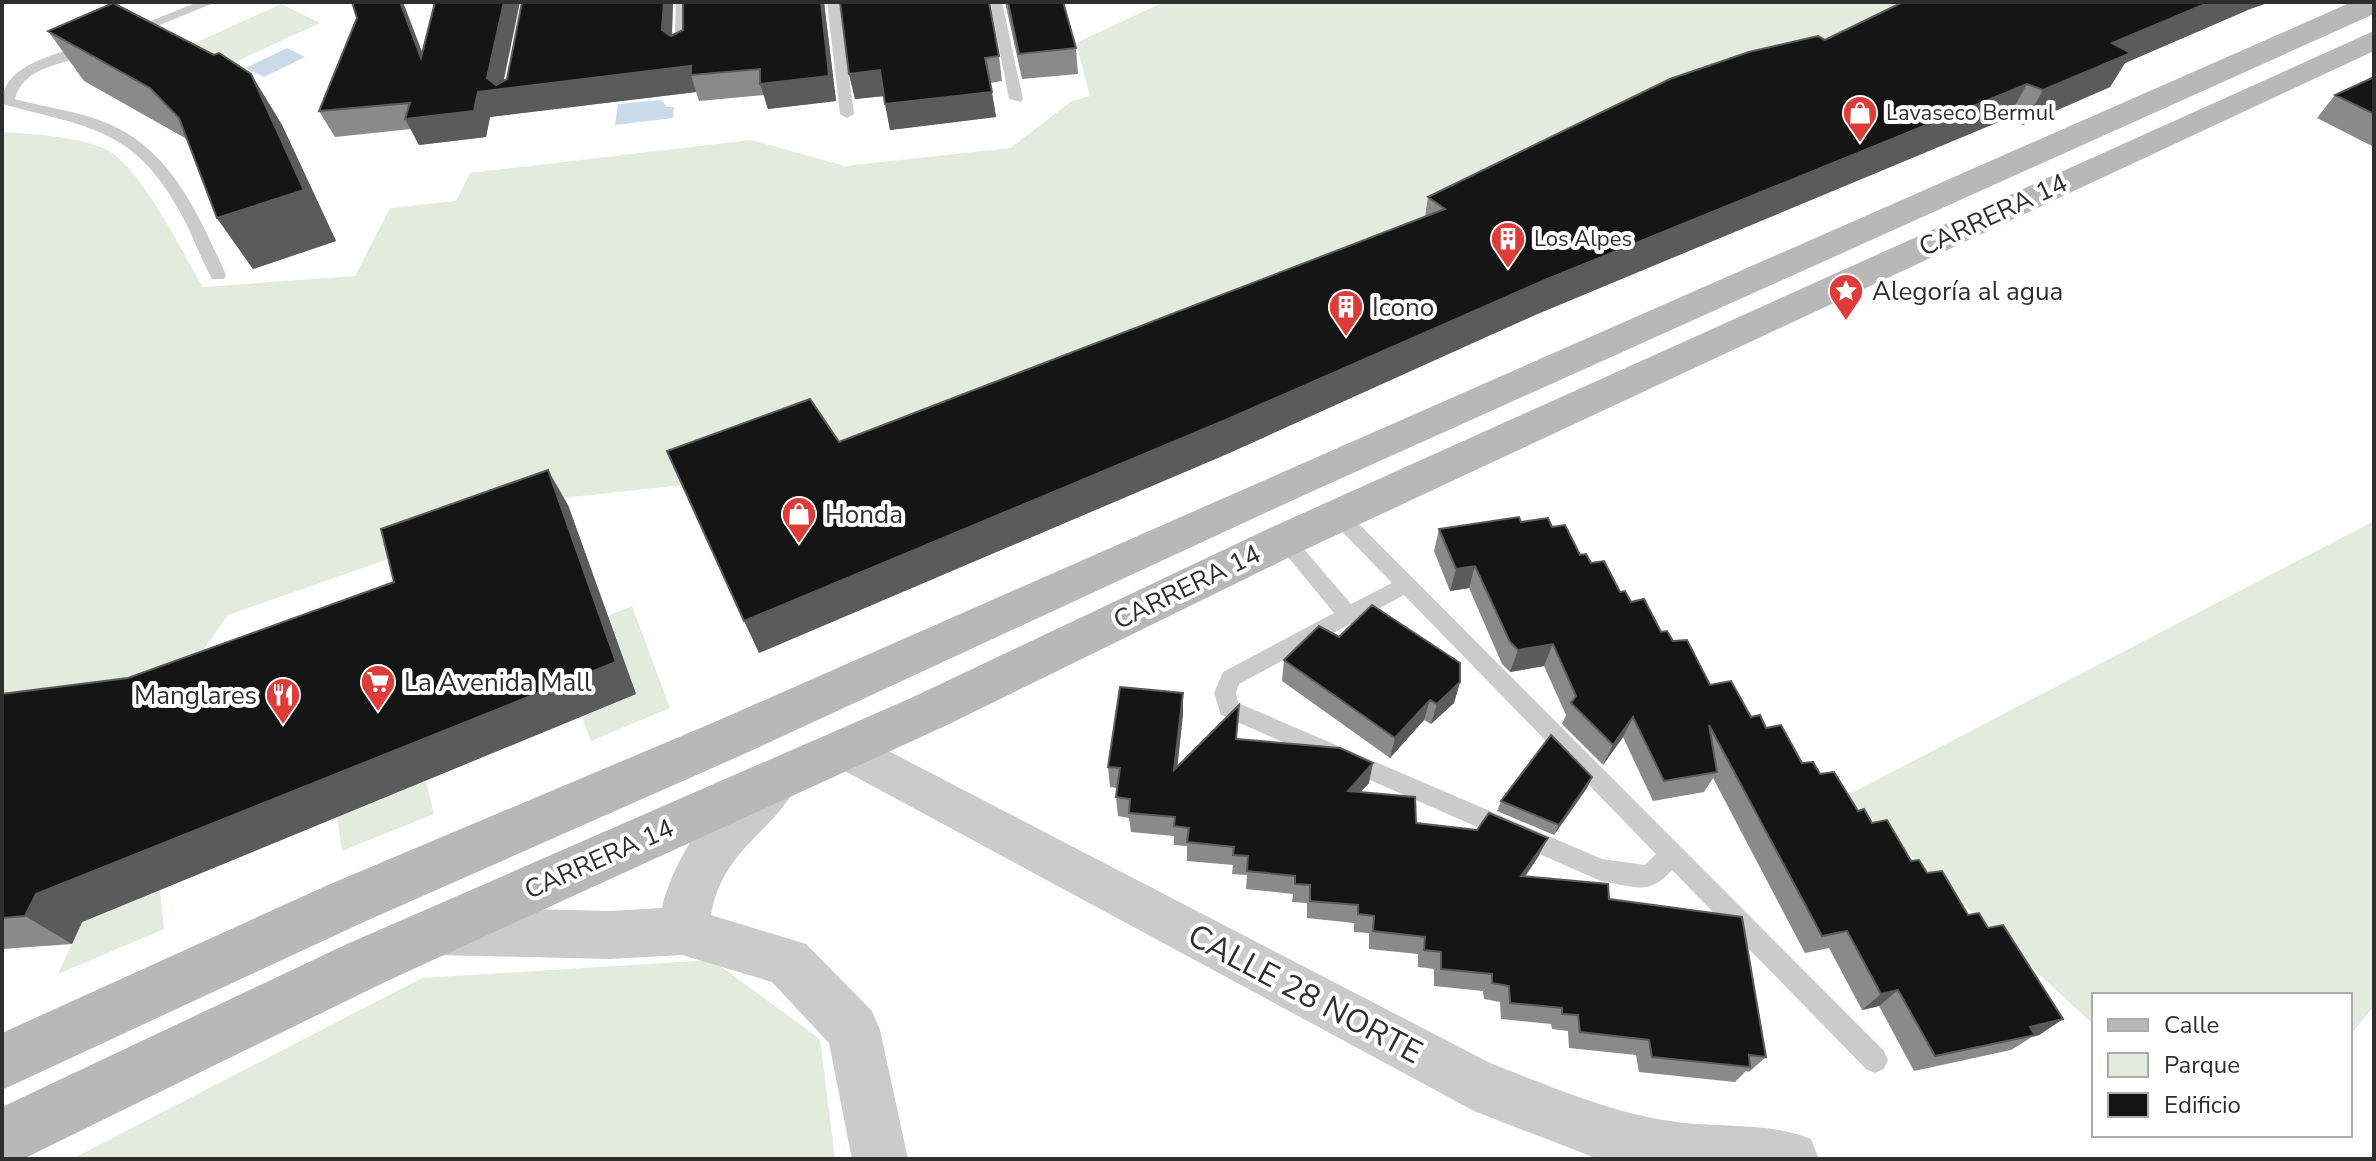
<svg xmlns="http://www.w3.org/2000/svg" width="2376" height="1161" viewBox="0 0 2376 1161" font-family="'Nunito Sans',sans-serif">
  <rect width="100%" height="100%" fill="#fff"/>
  <!-- green -->
  <path fill="#e3ebdd" d="M1164,2H1947L1446,205L1151,361L682,485L562,498L228,615L169,697L2,710V132C35,134 70,136 101,147C139,161 181,251 203,287L355,276L390,208L456,201L470,173L751,140L845,166L1010,148L1072,101L1090,96L1076,43Z
    M281,4L320,23L222,68L184,48Z
    M2374,521V1006L2350,1035V995H2094V1025L1846,796Z
    M632,606L670,708L591,741L582,717L636,694L608,616Z
    M426,781L434,814L342,851L337,817Z
    M160,889L164,929L58,974L82,922Z
    M712,960L820,1039L835,1159H72L422,978Z"/>
  <!-- water -->
  <path fill="#cadaea" d="M287,48L305,57L264,77L246,68Z
    M661,100L667,107H674L673,118L615,125L618,104Z"/>
  <g fill="none" stroke-linecap="round" stroke-linejoin="round">
    <!-- lane -->
    <path fill="#cbcbcb" fill-rule="evenodd" d="M198,2H216L133,36L121,33Z
      M676,2H688V55L681,59L674,55Z
      M827,2H839L854,114L847,118L840,114Z
      M990,2H1002L1023,99L1021,102L1009,99Z
      M86,44L98,47C73,67 25,61 15,99C47,108 81,111 111,125C172,151 200,218 226,275L224,279H212C200,257 192,233 180,212C134,127 86,127 2,104C2,64 56,55 86,44Z
      M1338,508L1345,510L1884,1051L1888,1060L1884,1069L1875,1073L1866,1069L1672,870C1648,897 1634,886 1601,881L1221,715L1214,693L1223,672L1334,613L1278,545L1275,540L1278,535H1292L1351,604L1392,583L1331,520L1328,515L1331,510ZM1404,595L1656,854L1645,865L1602,859L1238,703L1236,693L1239,684Z"/>
    <!-- street -->
    <path fill="#cbcbcb" fill-rule="evenodd" d="M846,729L1490,1063C1550,1086 1612,1114 1677,1122C1721,1128 1770,1122 1811,1139L1819,1159H1598L1474,1111L830,763L823,749L830,735Z
      M775,760L792,766L799,781C774,834 723,847 711,915L806,944L872,1011L880,1030L908,1159H852L829,1043L772,982L682,955L610,959L439,955L421,948L414,931L421,914L439,907L610,911L662,908C673,857 725,778 775,760Z"/>
    <!-- secondary -->
    <path fill="#b8b8b8" fill-rule="evenodd" d="M2352,2H2374V14L1302,496L744,754L366,921L2,1090V1033L328,885L710,724Z
      M2374,31V51L1300,552L945,726L385,982L23,1159H2V1107L347,944L911,698L1270,528Z"/>
  </g>
  <!-- wall -->
  <path fill="#8a8a8a" d="M522,2H673L672,36L824,2L836,101L768,109L764,95L699,101L696,92L490,117L486,137L419,145L411,129L335,137L319,111L422,52L504,81L507,79Z
    M1005,2H1063L1076,48L1078,74L1022,79Z
    M1903,2H2270L2250,9L2125,63L2110,87L2023,125L2008,118L1535,315L1227,454L759,653L839,442L1425,217L1428,197L1825,40Z
    M48,31L251,74L282,125L336,241L253,269L217,218L188,141L185,138L84,81Z
    M999,56L1002,81L990,83L996,117L890,130L884,96L855,99L849,74Z
    M2374,77V145L2372,146L2317,118L2335,95Z
    M568,505L636,694L82,922L72,944L2,949V694L128,678L394,582Z
    M1521,522L1552,527L1661,632L1673,641L1710,685L1766,728L1802,763L1820,774L1911,861L1927,873L1968,915L1988,928L2063,1019L2039,1035L2032,1037L2011,1050L1914,1071L1879,1006L1862,1010L1829,948L1805,953L1713,778L1704,792L1653,801L1623,737L1603,765L1562,724L1566,715L1544,666L1510,672L1502,664L1469,588L1450,591L1434,551L1439,529Z
    M1339,637L1460,682L1454,703L1431,724L1424,720L1390,758L1282,681L1284,660Z
    M1183,714L1177,767L1369,783L1360,792L1416,823L1548,838L1538,857L1525,877L1609,899L1766,1057L1749,1072L1746,1071L1735,1082L1639,1072L1636,1055L1569,1048L1568,1031L1552,1029L1551,1024L1501,1019L1500,1002L1484,999L1483,991L1434,986V969L1418,967V954L1369,949V933L1354,932V923L1307,918V903L1292,902L1293,894L1246,889L1247,875L1232,874L1233,865L1187,861V846L1174,845V836L1131,832L1129,818L1118,816L1116,797L1117,788L1110,787L1108,767Z
    M1592,777L1587,788L1554,835L1497,811L1501,801Z"/>
  <!-- shaded-wall -->
  <path fill="#5b5b5b" d="M400,2H403L434,83L421,58Z
    M504,2H520L502,89L691,66V75L696,92L490,117L486,137L419,145L405,119L478,92Z
    M664,2H673L671,55L662,30Z
    M821,2H824L836,101L768,109L760,84Z
    M2210,2H2270L2250,9L2125,63L2110,87L2023,125L2043,90L2112,43Z
    M880,70L885,96L855,99L849,74Z
    M251,74L282,125L336,241L253,269L217,218Z
    M2027,84L2008,118L1535,315L1227,454L759,653L744,621L1545,280Z
    M992,92L996,117L890,130L885,104Z
    M548,470L568,505L636,694L82,922L72,944L25,916L36,894Z
    M1475,566L1469,588L1450,591L1456,569Z
    M1553,644L1544,666L1510,672L1518,650Z
    M1460,682L1454,703L1431,724L1437,704Z
    M1183,693V714L1175,789L1174,770Z
    M1430,700L1424,720L1390,758L1395,738Z
    M1633,717L1623,737L1603,765L1613,745Z
    M1373,763L1369,783L1344,810L1348,791Z
    M1592,777L1587,788L1554,835L1559,825Z
    M1548,838L1538,857L1512,895L1521,876Z
    M1898,990L1879,1006L1862,1010L1881,994Z
    M2063,1019L2039,1035L2032,1037L2035,1035L2030,1027Z"/>
  <!-- building -->
  <path fill="#151515" stroke="#5b5b5b" stroke-width="2" d="M352,2H400L421,58L435,2H504L487,78L496,85L507,79L522,2H664L662,30L671,36L683,30V2H821L829,76L760,84V69L691,75V66L478,92L474,111L405,119L410,103L319,111L357,18Z
    M840,2H989L999,56L985,58L992,92L885,104L880,70L849,74Z
    M1008,2H1063L1076,48L1019,54Z
    M1903,2H2210L2112,43L2131,53L2043,90L2027,84L1545,280L1228,419L744,621L667,451L810,399L839,442L1445,209L1428,197L1670,79L1749,52L1818,36L1825,40Z
    M113,3L214,55L219,53L251,74L304,190L217,218L179,118L150,88L48,31Z
    M2374,77V114L2335,95Z
    M548,470L616,662L36,894L25,916L2,918V694L128,678L394,582L381,529Z
    M1519,517L1521,522L1548,518L1552,527L1565,525L1580,555L1586,554L1591,563L1604,561L1620,592L1625,591L1631,602L1644,599L1661,632L1667,631L1673,641L1687,640L1710,685L1731,681L1751,717L1760,715L1766,728L1781,725L1802,763L1813,762L1820,774L1834,772L1858,811L1864,809L1872,823L1887,820L1911,861L1919,860L1927,873L1942,871L1968,915L1979,913L1988,928L2003,925L2063,1019L2030,1027L2035,1035L1935,1056L1898,990L1881,994L1847,931L1822,936L1709,725L1717,772L1664,781L1633,717L1613,745L1571,703L1576,696L1553,644L1518,650L1510,642L1475,566L1456,569L1439,529Z
    M1372,605L1460,663V682L1437,704L1430,700L1395,738L1284,660L1319,626L1339,637Z
    M1120,687L1183,693L1174,770L1239,705L1236,739L1340,748L1373,763L1348,791L1415,797L1416,823L1477,830L1489,813L1548,838L1521,876L1608,884L1609,899L1742,917L1766,1057L1749,1055L1750,1067L1652,1057L1649,1040L1580,1032L1578,1015L1562,1014V1008L1510,1003L1509,986L1492,983V974L1441,969V952L1424,950L1425,937L1373,931L1374,916L1358,914V905L1310,901V885L1295,884V876L1247,871L1248,856L1233,855L1234,847L1187,842L1189,828L1174,826L1175,817L1129,813L1130,799L1116,797L1120,768L1108,767Z
    M1551,735L1592,777L1559,825L1501,801Z"/>
  <!-- icons -->
  <defs>
    <symbol id="shop-pin" viewBox="-11 -11 22 30"><path d="M0 17L-7.5 6A9.5 9.5 0 1 1 7.5 6Z" fill="#de3c38" stroke="#fff"/><path d="M-5-2.5h2.3a2.7 3.5 0 0 1 5.4 0H5L5.5 6h-11ZM-1.5-2.5h3a1.5 2.3 0 0 0-3 0Z" fill="#fff"/></symbol>
    <symbol id="building-pin" viewBox="-11 -11 22 30"><path d="M0 17L-7.5 6A9.5 9.5 0 1 1 7.5 6Z" fill="#de3c38" stroke="#fff"/><path d="M-4-6H4V6H1V3H-1V6H-4ZM-2.5-4.3h1.7v1.8h-1.7ZM.8-4.3h1.7v1.8H.8ZM-2.5-1h1.7V.8h-1.7ZM.8-1h1.7V.8H.8Z" fill="#fff"/></symbol>
    <symbol id="sight-pin" viewBox="-11 -11 22 30"><path d="M0 17L-7.5 6A9.5 9.5 0 1 1 7.5 6Z" fill="#de3c38" stroke="#fff"/><path d="M0-6L1.8-2.2L6-1.7L2.9 1.2L3.7 5.4L0 3.3L-3.7 5.4L-2.9 1.2L-6-1.7L-1.8-2.2Z" fill="#fff"/></symbol>
    <symbol id="supermarket-pin" viewBox="-11 -11 22 30"><path d="M0 17L-7.5 6A9.5 9.5 0 1 1 7.5 6Z" fill="#de3c38" stroke="#fff"/><path d="M-6-5.5h2.5l.6 2H6L4.5 2H-2.5L-4.4-4H-6ZM-1.5 3.2a1.3 1.3 0 1 0 .1 0ZM3 3.2a1.3 1.3 0 1 0 .1 0Z" fill="#fff"/></symbol>
    <symbol id="restaurant-pin" viewBox="-11 -11 22 30"><path d="M0 17L-7.5 6A9.5 9.5 0 1 1 7.5 6Z" fill="#de3c38" stroke="#fff"/><path d="M-5-6h1v4h1v-4h1v4h1v-4h1v5L-1.5 .5V6h-2V.5L-5-1ZM5-6V6H3V1.5H1.5Q1.5-4 5-6Z" fill="#fff"/></symbol>
  </defs>
  <g fill-rule="evenodd">
    <use href="#shop-pin" x="1840" y="93" width="40" height="54"/>
    <use href="#building-pin" x="1488" y="219" width="40" height="54"/>
    <use href="#sight-pin" x="1826" y="271" width="40" height="54"/>
    <use href="#building-pin" x="1326" y="287" width="40" height="54"/>
    <use href="#shop-pin" x="779" y="494" width="40" height="54"/>
    <use href="#supermarket-pin" x="358" y="662" width="40" height="54"/>
    <use href="#restaurant-pin" x="263" y="675" width="40" height="54"/>
  </g>
  <g text-anchor="middle" dominant-baseline="central" stroke-width="8" stroke-linejoin="round" paint-order="stroke">
    <!-- far-poi labels -->
    <g font-size="22" fill="#2e2e2e" stroke="#fff" text-anchor="start">
      <text x="1886" y="113">Lavaseco Bermul</text>
      <text x="1534" y="239">Los Alpes</text>
    </g>
    <!-- street labels -->
    <g font-size="26" fill="#2e2e2e" stroke="#fff">
      <text transform="translate(1993 215) rotate(-25)">CARRERA 14</text>
      <text transform="translate(1187 587) rotate(-26)">CARRERA 14</text>
      <text transform="translate(599 859) rotate(-24)">CARRERA 14</text>
    </g>
    <!-- poi labels -->
    <g font-size="26" fill="#2e2e2e" stroke="#fff" text-anchor="start">
      <text x="1872" y="291">Alegoría al agua</text>
      <text x="1372" y="307">Icono</text>
      <text x="825" y="514">Honda</text>
      <text x="404" y="682">La Avenida Mall</text>
      <text x="257" y="695" text-anchor="end">Manglares</text>
    </g>
    <!-- near-street labels -->
    <g font-size="32" fill="#2e2e2e" stroke="#fff">
      <text transform="translate(1305 994) rotate(28)">CALLE 28 NORTE</text>
    </g>
  </g>
  <!-- border -->
  <rect width="2376" height="1161" fill="none" stroke="#2e2e2e" stroke-width="8"/>
  <!-- legend -->
  <rect x="2092" y="993" width="260" height="144" fill="#ffffff" stroke="#ababab" stroke-width="2"/>
  <rect x="2108" y="1019" width="40" height="12" fill="#b8b8b8" stroke="#ababab" stroke-width="2"/>
  <text x="2164" y="1033" font-size="24" fill="#2e2e2e">Calle</text>
  <rect x="2108" y="1053" width="40" height="24" fill="#e3ebdd" stroke="#ababab" stroke-width="2"/>
  <text x="2164" y="1073" font-size="24" fill="#2e2e2e">Parque</text>
  <rect x="2108" y="1093" width="40" height="24" fill="#151515" stroke="#ababab" stroke-width="2"/>
  <text x="2164" y="1113" font-size="24" fill="#2e2e2e">Edificio</text>
</svg>
